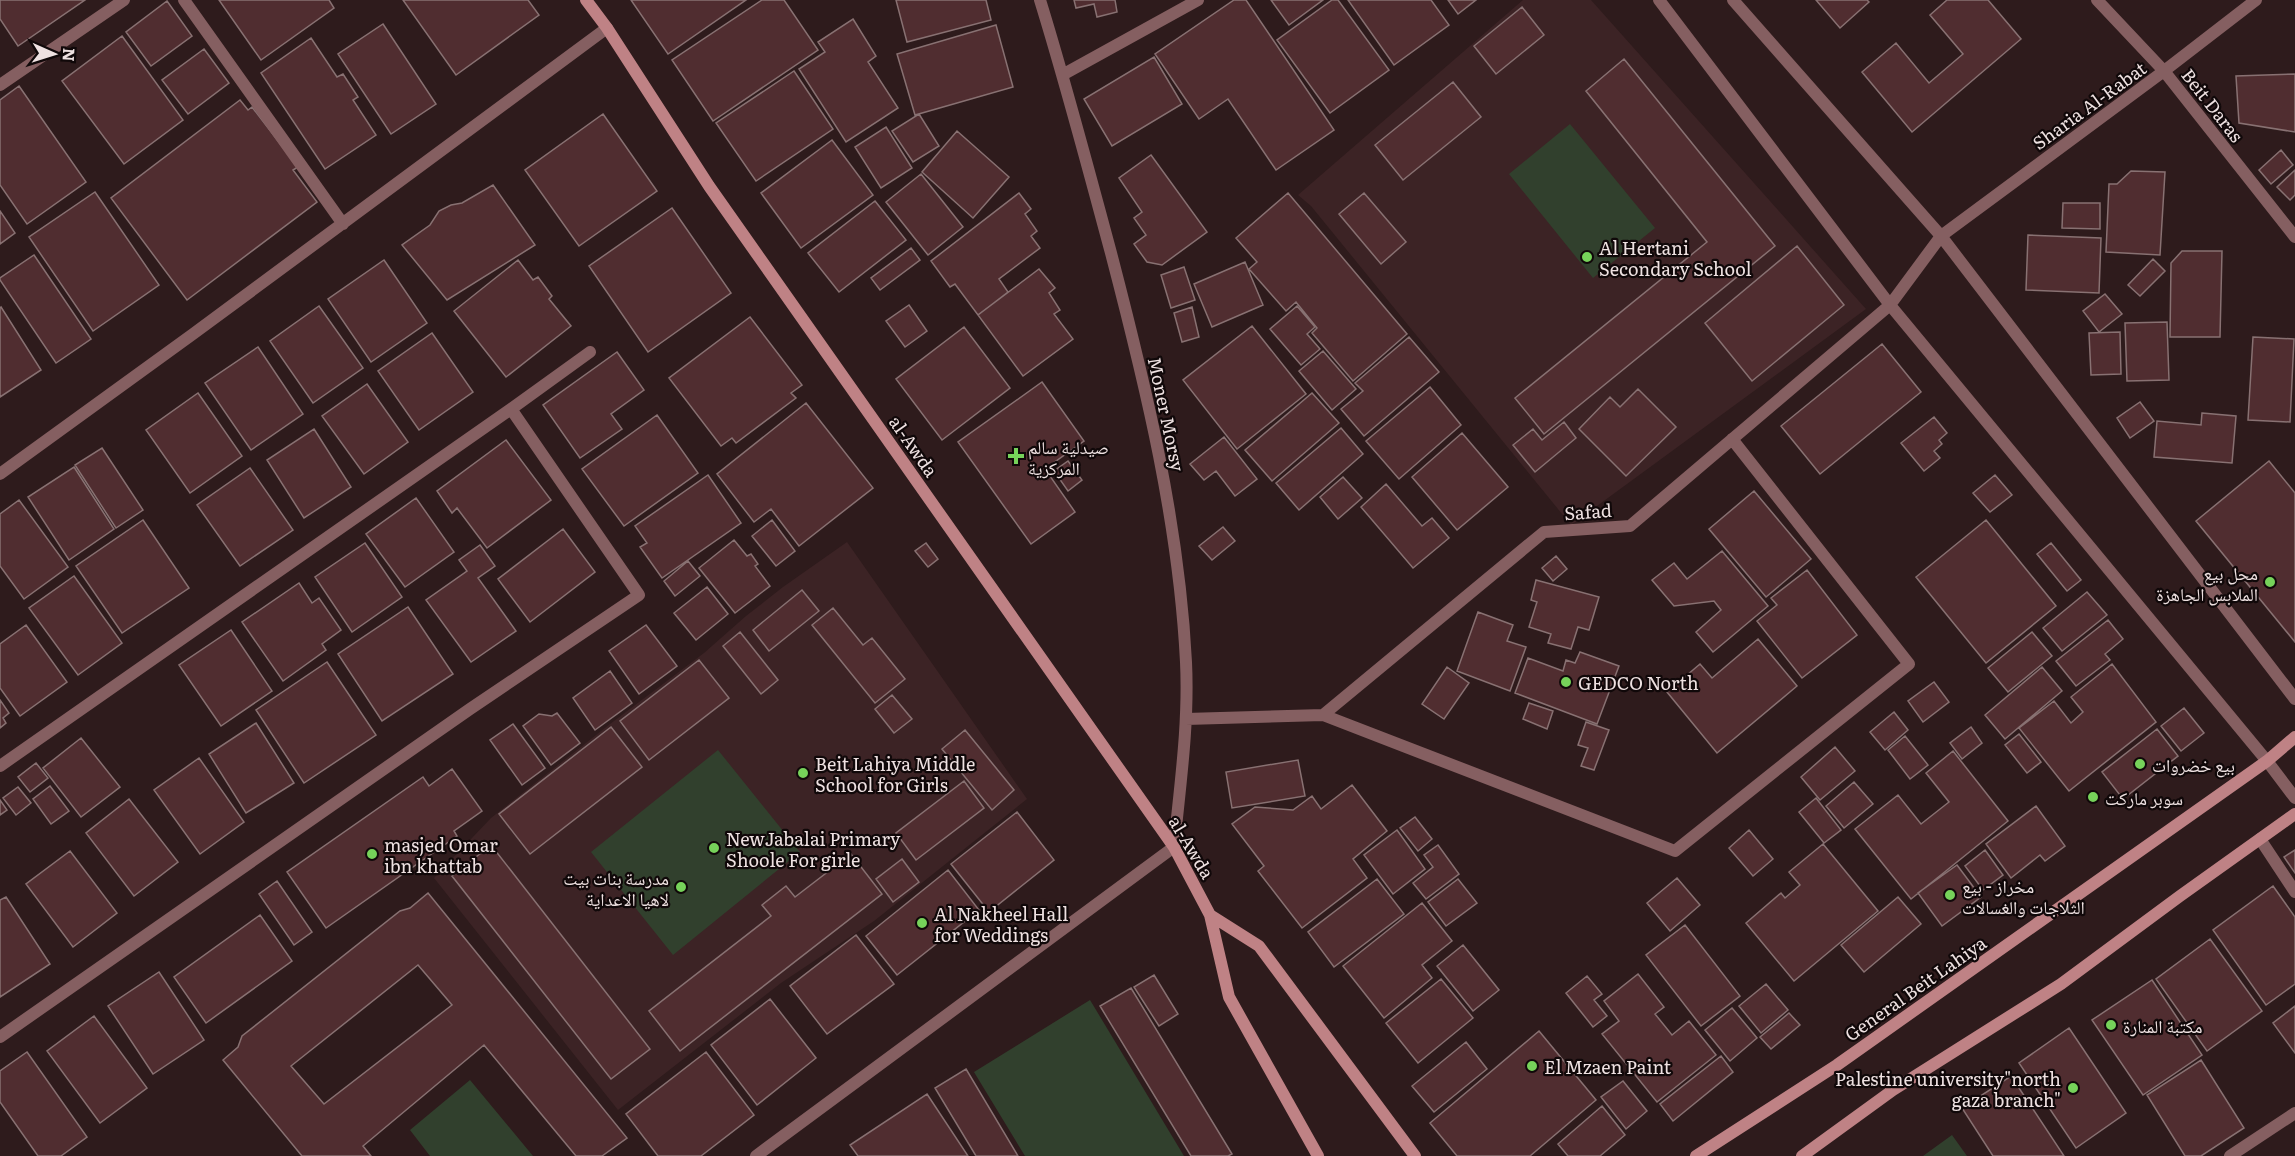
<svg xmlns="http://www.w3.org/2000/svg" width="2295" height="1156" viewBox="0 0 2295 1156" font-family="Literata,'Noto Naskh Arabic',serif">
  <rect width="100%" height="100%" fill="#2e1b1c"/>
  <!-- built -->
  <path fill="#3c2325" d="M1523,0H1591L1866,309L1571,525L1311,206L1298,195Z
    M847,542L1027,799L874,921L781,983L618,1110L434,878L491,818L610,724L704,653L746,616L783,587Z"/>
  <!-- green -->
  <path fill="#31402d" d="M1570,124L1655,228L1593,278L1509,174Z
    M718,750L800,852L673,955L591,852Z
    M1090,1000L1184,1156H1025L974,1072Z
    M470,1080L533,1156H430L410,1130Z
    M1952,1135L1967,1156H1923Z"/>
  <!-- building -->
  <path fill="#502d30" stroke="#887172" stroke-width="1.5" fill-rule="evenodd" d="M0,0H85L18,46L0,19Z
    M219,0H329L334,8L261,60Z
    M403,0H528L539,15L456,75Z
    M631,0H746L668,54Z
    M762,0H784L818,50L713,121L672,60Z
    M896,0H986L991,20L907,42Z
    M1074,0H1115L1117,12L1097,17L1094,4L1076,8Z
    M1234,0H1246L1334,130L1276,170L1228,99L1199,119L1155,54Z
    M1271,0H1323L1289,25Z
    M1332,0H1338L1389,70L1330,113L1277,40Z
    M1348,0H1431L1449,25L1394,65Z
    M1448,0H1476L1458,14Z
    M1816,0H1867L1869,2L1840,28Z
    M1947,0H1988L2021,39L1912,132L1862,72L1896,43L1929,83L1963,54L1930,15Z
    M167,1L192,36L151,66L126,32Z
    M1522,7L1544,35L1496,74L1474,46Z
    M853,19L876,56L868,62L898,108L846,142L799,69L825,52L818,42Z
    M383,24L436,104L391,134L338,54Z
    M996,25L1013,87L915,115L897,54Z
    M122,36L183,120L124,164L62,81Z
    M311,38L337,77L343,74L358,97L353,100L376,135L325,169L261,73Z
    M204,49L229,83L188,114L162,80Z
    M1154,57L1182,104L1112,146L1084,99Z
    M1624,59L1775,246L1544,434L1515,398L1707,242L1586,91Z
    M794,71L833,129L756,181L716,123Z
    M2295,74V132L2239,123L2236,76Z
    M1453,82L1481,117L1403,180L1375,145Z
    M19,86L86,182L27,224L0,185V100Z
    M240,100L248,110L252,107L298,167L293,170L317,202L187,300L111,198Z
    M603,114L657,191L579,246L525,170Z
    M919,114L939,146L913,162L892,131Z
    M886,127L912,168L881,188L855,147Z
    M957,131L1009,177L973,218L922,172Z
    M832,140L873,195L801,248L761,193Z
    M2281,150L2293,165L2271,184L2259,170Z
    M1151,155L1207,232L1162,265L1147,262L1134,244L1146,235L1134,218L1142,212L1119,178Z
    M2295,170V195L2290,200L2277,187Z
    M2131,171L2165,172L2160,255L2106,252L2109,184H2117Z
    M921,174L963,227L928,255L886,202Z
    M493,185L535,245L447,300L402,245L430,225L439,211L451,205L462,203Z
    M95,192L159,285L93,331L29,237Z
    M1019,193L1031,209L1025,214L1037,231L1031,236L1040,248L999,279L1008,292L978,315L955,284L950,287L931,261Z
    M1288,193L1407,334L1353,381L1312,333L1317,328L1296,302L1286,311L1249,269L1257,262L1236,238Z
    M1364,193L1406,242L1381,264L1339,214Z
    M875,201L906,240L839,292L808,253Z
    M2063,203H2100V229L2062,228Z
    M672,208L731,293L648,352L589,266Z
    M0,211L15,233L0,244Z
    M2028,235L2101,238L2099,293L2026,290Z
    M1797,246L1844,305L1752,381L1705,323Z
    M911,248L920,260L880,290L871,278Z
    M2182,251H2222L2220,337H2170L2171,263Z
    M34,255L91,339L56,363L0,280V278Z
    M2153,259L2165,271L2140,296L2128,285Z
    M384,260L427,323L371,362L328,299Z
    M518,260L533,280L538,277L552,296L549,299L571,326L506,377L454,311Z
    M1245,262L1263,305L1212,327L1194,284Z
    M1184,267L1195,300L1171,308L1161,275Z
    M1039,269L1055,288L1049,293L1060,310L1054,314L1073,339L1023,376L978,315Z
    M2105,294L2122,314L2099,332L2083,311Z
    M909,305L927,331L905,347L886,321Z
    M319,306L363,368L313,403L270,341Z
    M1297,306L1315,327L1307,334L1320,349L1301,365L1270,329Z
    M1,307L41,370L0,397V308Z
    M1192,307L1199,337L1182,342L1174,313Z
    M750,317L802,385L791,393L796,398L736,443L732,438L721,446L669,378Z
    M2167,322L2169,380L2127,381L2125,323Z
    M1252,326L1306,394L1237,449L1183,380Z
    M964,327L1010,388L942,440L896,379Z
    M2120,332L2121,374L2091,375L2089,333Z
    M432,333L473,392L419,430L378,371Z
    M1409,337L1439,372L1364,436L1341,409L1363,391L1355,383Z
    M2253,337L2294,339L2290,422L2248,420Z
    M1882,344L1921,392L1820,474L1781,426Z
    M258,347L303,414L251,450L205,383Z
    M1323,351L1356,389L1332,410L1299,371Z
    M617,352L644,390L611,414L622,429L580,458L543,405Z
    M1042,382L1084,441L1045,469L1075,512L1031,544L958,442Z
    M367,384L408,442L364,474L322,416Z
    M1430,387L1461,425L1399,479L1366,441Z
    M1638,389L1676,427L1626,476L1579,429L1610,397L1620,407Z
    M198,393L242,456L190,493L146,430Z
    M1312,393L1339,423L1272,481L1245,450Z
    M2140,402L2154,421L2130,438L2117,418Z
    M806,403L873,488L799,546L771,509L754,522L717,474Z
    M2202,413L2236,416L2232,463L2154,457L2157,421L2201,425Z
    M657,415L698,473L624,526L582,469Z
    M1934,417L1947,433L1939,440L1942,444L1934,451L1940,458L1924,471L1901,443Z
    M1564,422L1576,438L1535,472L1513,445L1533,429L1542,440Z
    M1341,428L1363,454L1299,510L1276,483Z
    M314,429L351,487L304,518L267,460Z
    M1462,433L1508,487L1457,530L1412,477Z
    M1224,437L1257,479L1235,496L1216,471L1204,480L1190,464Z
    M506,440L551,500L487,548L457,508L452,513L437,491Z
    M102,448L143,510L116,528L75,465Z
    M1068,461L1082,480L1068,491L1054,471Z
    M2269,461L2295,493V642L2196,521Z
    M74,467L114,529L69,560L28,497Z
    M250,468L293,530L240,566L197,505Z
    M708,475L741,523L662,578L640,547L647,543L635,526Z
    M1995,475L2012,495L1990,512L1973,493Z
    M1343,477L1362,498L1338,519L1320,497Z
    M1386,484L1422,526L1432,518L1449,538L1413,568L1361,507Z
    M1754,491L1811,559L1766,597L1709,529Z
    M416,498L454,552L405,587L366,534Z
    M19,500L68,567L24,599L0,566V514Z
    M143,520L189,588L122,633L76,566Z
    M772,520L795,551L776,566L752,536Z
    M1986,520L2056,606L1986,663L1916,577Z
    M1223,527L1235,541L1212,560L1199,546Z
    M563,529L595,572L530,622L498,579Z
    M734,540L747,556L751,554L758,564L755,566L770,586L735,613L699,568Z
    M365,543L402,597L352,632L315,577Z
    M926,543L938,559L928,567L915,551Z
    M2051,543L2081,580L2067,591L2037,554Z
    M480,545L495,566L478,578L516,631L471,662L426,600L467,571L459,560Z
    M1722,551L1768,606L1713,652L1696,632L1721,610L1714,601L1674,606L1652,580L1674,563L1687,579Z
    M1556,556L1567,569L1553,581L1542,568Z
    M688,561L700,576L675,596L664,581Z
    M1807,570L1857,635L1802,678L1757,621L1777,605L1771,598Z
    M74,576L122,643L78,675L29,608Z
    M1536,580L1599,597L1589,630L1578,627L1571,649L1548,643L1551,634L1529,627L1537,602L1531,600Z
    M299,583L312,603L319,598L341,630L322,644L326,650L283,681L242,622Z
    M707,587L728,614L696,640L674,613Z
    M802,590L819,611L769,651L753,630Z
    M2087,592L2107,615L2062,651L2043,628Z
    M408,607L453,674L382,721L338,654Z
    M833,608L863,645L872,638L905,679L875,703L812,625Z
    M1478,612L1513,625L1507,641L1526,647L1510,691L1457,671Z
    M2108,620L2123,639L2105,654L2110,660L2076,686L2056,661Z
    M26,625L67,682L20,716L0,688V644Z
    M646,625L677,666L639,694L609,651Z
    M231,630L272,691L221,726L179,665Z
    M740,632L778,680L761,694L723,646Z
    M2032,632L2052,656L2008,692L1988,668Z
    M1758,639L1797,686L1717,753L1667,692L1700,664L1712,678Z
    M1580,652L1619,666L1597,724L1515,693L1528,658L1563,671L1566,660L1575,663Z
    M699,660L729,698L649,760L620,721Z
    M327,662L376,735L304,783L256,710Z
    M2112,664L2156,722L2069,791L2019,728L2054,701L2071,723L2083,712L2071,697Z
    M1447,667L1469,683L1444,719L1422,704Z
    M2042,667L2062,691L2005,739L1985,715Z
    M610,671L632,703L595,730L573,698Z
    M1934,682L1949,702L1923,722L1908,701Z
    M892,695L912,719L894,733L875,709Z
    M0,700L9,713L3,718L6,723L0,728Z
    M1529,703L1553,711L1547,729L1523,719Z
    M2184,708L2204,733L2181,751L2161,726Z
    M1894,712L1908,730L1885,750L1870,732Z
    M557,713L580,743L551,765L523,726L539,714L552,716Z
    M1586,722L1609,730L1594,770L1581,766L1588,748L1578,745Z
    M256,723L294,783L246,813L209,754Z
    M513,724L545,768L522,785L490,740Z
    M611,727L642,767L530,854L499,814Z
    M1971,727L1982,743L1962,759L1950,743Z
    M2157,729L2178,756L2123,799L2102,772Z
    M965,730L1014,790L992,810L942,749Z
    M2019,734L2041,762L2027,773L2005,745Z
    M1905,736L1928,765L1910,779L1888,750Z
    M81,738L120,787L81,817L43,768Z
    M1835,747L1855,771L1820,800L1801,777Z
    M1953,751L2008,821L1911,899L1855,829L1898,795L1921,824L1949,802L1926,773Z
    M199,758L244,822L200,854L154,790Z
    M1298,760L1305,796L1232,808L1226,772Z
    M36,763L48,778L30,792L18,777Z
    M452,769L482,811L454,831L457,836L326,928L287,872L423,777L429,786Z
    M964,781L984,808L916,860L896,833Z
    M1854,782L1873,804L1844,828L1826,806Z
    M1352,785L1387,831L1353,859L1367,878L1302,928L1258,871L1264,866L1232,824L1255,807L1293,810L1312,796L1321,809Z
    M50,786L69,811L51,824L33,799Z
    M18,787L31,803L16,815L3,798Z
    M1816,798L1841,830L1824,843L1799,812Z
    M129,799L178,862L134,896L86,833Z
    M0,800L7,810L0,815Z
    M2036,806L2065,846L2045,861L2040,855L2011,878L1986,844Z
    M1017,812L1054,860L989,912L951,864Z
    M1415,817L1432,839L1418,851L1400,828Z
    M1397,830L1425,869L1393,894L1364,855Z
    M1749,830L1773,859L1753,876L1729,848Z
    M1823,844L1878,911L1794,981L1746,923L1781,893L1785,898L1800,885L1789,872Z
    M491,845L650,1049L611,1079L452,876Z
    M1438,845L1459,874L1426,899L1413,883L1433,867L1424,855Z
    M1985,850L2003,875L1983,890L1965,866Z
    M2295,850V873L2284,857Z
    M70,851L117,913L73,947L26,884Z
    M851,854L882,894L680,1051L649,1011L771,916L762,905L786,886L795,897Z
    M902,859L919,882L893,902L876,879Z
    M1957,865L1981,897L1942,926L1918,893Z
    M948,870L979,910L897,975L866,936Z
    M1677,878L1700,905L1670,931L1647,903Z
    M1377,879L1404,914L1334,967L1308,932Z
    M1458,879L1477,903L1446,926L1428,902Z
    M277,881L312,932L294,945L259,894Z
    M2273,886L2295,917V984L2266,1005L2213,930Z
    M428,893L627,1138L602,1156H576L484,1045L363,1146L371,1156H302L223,1060L238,1047L242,1036L400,911L410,908ZM418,965L452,1005L324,1104L291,1066Z
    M6,897L50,964L0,997V900Z
    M1898,897L1921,924L1864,972L1841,945Z
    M1422,903L1452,941L1422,965L1432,978L1384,1018L1343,966Z
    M260,915L292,961L206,1023L174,977Z
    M1685,925L1740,996L1701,1026L1646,955Z
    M856,935L894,984L827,1034L790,986Z
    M2210,939L2262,1011L2207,1051L2156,979Z
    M1463,945L1499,990L1473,1011L1437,966Z
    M159,972L204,1040L153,1074L108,1006Z
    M1638,974L1664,1007L1655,1014L1672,1035L1689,1021L1716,1055L1657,1102L1602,1034L1619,1021L1604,1001Z
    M1154,975L1178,1014L1159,1026L1134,987Z
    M1587,976L1602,994L1594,1000L1607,1016L1593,1027L1566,993Z
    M1441,979L1473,1018L1418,1063L1386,1023Z
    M2152,980L2202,1055L2143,1095L2092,1020Z
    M1766,984L1788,1010L1761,1033L1739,1006Z
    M1131,988L1232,1154L1228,1156H1191L1100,1006Z
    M770,999L816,1058L757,1105L711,1045Z
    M2295,1006V1053L2273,1023Z
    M1732,1008L1757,1038L1730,1061L1705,1030Z
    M1789,1013L1800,1025L1771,1049L1760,1037Z
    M94,1016L147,1088L100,1123L47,1051Z
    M2069,1028L2126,1113L2076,1148L2019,1063Z
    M1539,1031L1596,1100L1530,1156H1457L1430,1123Z
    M1466,1042L1487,1069L1434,1112L1412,1086Z
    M27,1052L87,1137L61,1156H38L0,1102V1071Z
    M706,1052L754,1115L701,1156H658L626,1114Z
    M1721,1056L1733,1072L1673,1121L1660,1104Z
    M2201,1060L2244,1128L2201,1156H2185L2147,1095Z
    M966,1069L1018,1156H976L935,1088Z
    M2011,1076L2064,1156H1993L1962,1108Z
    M1623,1081L1647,1111L1626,1129L1601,1097Z
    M927,1094L968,1156H858L850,1145Z
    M1602,1106L1625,1135L1600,1156H1568L1558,1144Z"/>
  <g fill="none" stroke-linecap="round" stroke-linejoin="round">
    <!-- lane -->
    <path stroke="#855f61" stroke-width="12" d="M2230,1156L2295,1113"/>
    <!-- street -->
    <path stroke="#855f61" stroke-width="12" d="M184,0L343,224
      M1659,0L1890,305L2267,761L2295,798
      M1733,0L1941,236L2295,699
      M2097,0L2164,71L2295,237
      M1064,74L1198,0
      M0,85L124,0
      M0,474L193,334L607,28
      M1323,715L1675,851L1909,664L1732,439
      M1186,719L1323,715L1544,532L1630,526L1890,305L1941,236L2164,71L2256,0
      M0,766L511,409L590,352
      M2260,839L2295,892
      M0,1037L470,709L639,595L511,409
      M756,1156L1174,847C1180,785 1189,724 1186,662C1179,523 1146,387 1111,253C1088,168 1066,84 1040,0"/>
    <!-- secondary -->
    <path stroke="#bf8285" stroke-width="12" d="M586,0L607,28L709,186L1174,847L1210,915L1229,997L1318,1156
      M1210,915L1259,946L1415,1156
      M1696,1156L1837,1065L2267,761L2295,737
      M1802,1156L1893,1090L2061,984L2180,896L2295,814"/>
  </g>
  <!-- markers -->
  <g fill="#76d25a" stroke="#100809" stroke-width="2">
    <circle cx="1587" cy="257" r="6"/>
    <path d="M1013 447h6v6h6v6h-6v6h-6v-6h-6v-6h6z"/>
    <circle cx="2270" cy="582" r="6"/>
    <circle cx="1566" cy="682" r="6"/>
    <circle cx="2140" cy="764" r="6"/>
    <circle cx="803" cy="773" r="6"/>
    <circle cx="2093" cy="797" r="6"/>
    <circle cx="714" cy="848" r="6"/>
    <circle cx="372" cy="854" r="6"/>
    <circle cx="681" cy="887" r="6"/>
    <circle cx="1950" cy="895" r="6"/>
    <circle cx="922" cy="923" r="6"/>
    <circle cx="2111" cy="1025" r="6"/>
    <circle cx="1532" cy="1066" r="6"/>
    <circle cx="2073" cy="1088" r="6"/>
  </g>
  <g text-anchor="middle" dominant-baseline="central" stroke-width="4.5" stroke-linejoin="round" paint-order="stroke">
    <!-- street labels -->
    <g font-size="18" fill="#eee1e1" stroke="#100809">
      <text transform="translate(2089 105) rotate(-36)">Sharia Al-Rabat</text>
      <text transform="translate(2213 105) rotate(52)">Beit Daras</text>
      <text transform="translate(1167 414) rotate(78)">Moner Morsy</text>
      <text transform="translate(914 446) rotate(55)">al-Awda</text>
      <text transform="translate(1588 511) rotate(-4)">Safad</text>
      <text transform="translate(1192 847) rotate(59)">al-Awda</text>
      <text transform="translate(1915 988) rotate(-35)">General Beit Lahiya</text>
    </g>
    <!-- poi labels -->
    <g font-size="18" fill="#eee1e1" stroke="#100809" text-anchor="start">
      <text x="1599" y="247">Al Hertani<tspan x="1599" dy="21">Secondary School</tspan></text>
      <text x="1028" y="446">صيدلية سالم<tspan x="1028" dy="21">المركزية</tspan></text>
      <text x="2258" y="572" text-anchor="end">محل بيع<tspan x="2258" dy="21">الملابس الجاهزة</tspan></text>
      <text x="1578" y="682">GEDCO North</text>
      <text x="815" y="763">Beit Lahiya Middle<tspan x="815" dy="21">School for Girls</tspan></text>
      <text x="2152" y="764">بيع خضروات</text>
      <text x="2105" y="797">سوبر ماركت</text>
      <text x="726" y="838">NewJabalai Primary<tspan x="726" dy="21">Shoole For girle</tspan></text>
      <text x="384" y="844">masjed Omar<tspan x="384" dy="21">ibn khattab</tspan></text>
      <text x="669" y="877" text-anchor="end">مدرسة بنات بيت<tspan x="669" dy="21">لاهيا الاعداية</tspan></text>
      <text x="1962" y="885">مخراز - بيع<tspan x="1962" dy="21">الثلاجات والغسالات</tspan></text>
      <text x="934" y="913">Al Nakheel Hall<tspan x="934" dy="21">for Weddings</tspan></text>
      <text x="2123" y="1025">مكتبة المنارة</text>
      <text x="1544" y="1066">El Mzaen Paint</text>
      <text x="2061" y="1078" text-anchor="end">Palestine university"north<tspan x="2061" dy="21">gaza branch"</tspan></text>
    </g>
  </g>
  <!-- north arrow -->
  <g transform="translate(54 54) rotate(93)" stroke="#100809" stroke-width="4.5" paint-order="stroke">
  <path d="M0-4.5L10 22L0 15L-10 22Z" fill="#eee1e1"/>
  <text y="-9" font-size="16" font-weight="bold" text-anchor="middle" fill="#eee1e1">N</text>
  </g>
</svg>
